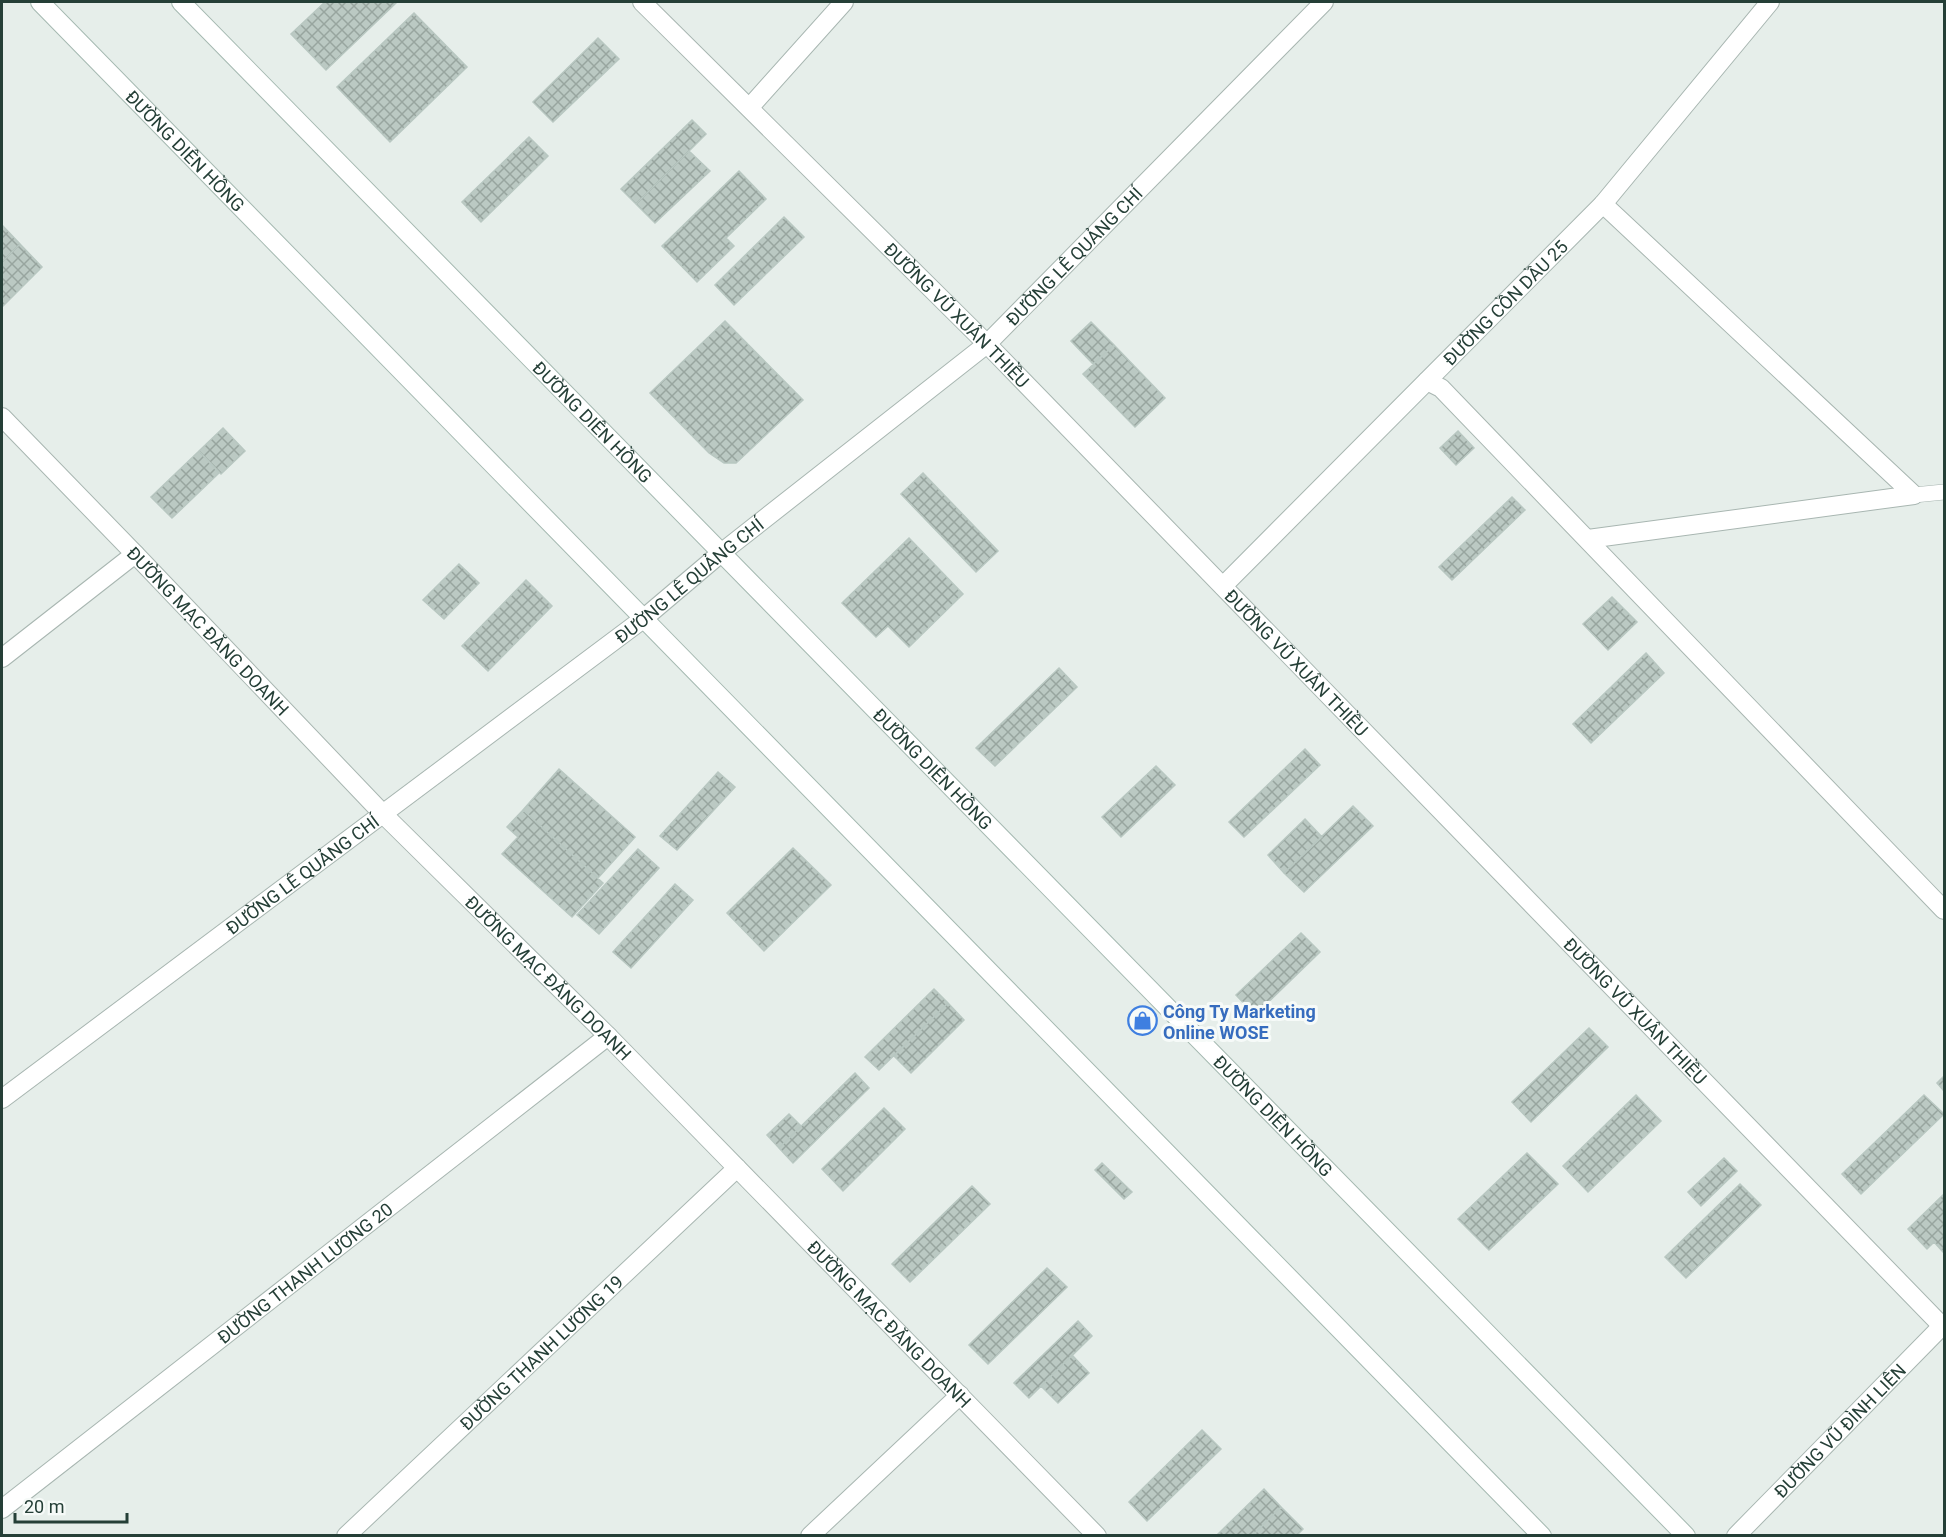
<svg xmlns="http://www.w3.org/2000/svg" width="1946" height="1537" viewBox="0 0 1946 1537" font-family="Roboto,sans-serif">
  <defs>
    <pattern id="building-cross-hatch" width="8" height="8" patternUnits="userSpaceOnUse" patternTransform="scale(1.5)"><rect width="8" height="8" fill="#bbc9c3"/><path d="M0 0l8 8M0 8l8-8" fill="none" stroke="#98a59f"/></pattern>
  </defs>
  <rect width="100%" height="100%" fill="#e6eeea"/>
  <!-- building -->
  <path fill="url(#building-cross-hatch)" stroke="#b8c7c1" stroke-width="1.5" d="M325,2H397L326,70L291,34Z
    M414,13L467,67L390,142L337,87Z
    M598,38L619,59L553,122L533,102Z
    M692,120L706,134L636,204L621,189Z
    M529,137L548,156L481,222L462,202Z
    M689,151L710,171L655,223L636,204Z
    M739,171L766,199L726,238L734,246L697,282L662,246Z
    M784,217L804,237L734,305L715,285Z
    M2,225L20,244L2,262Z
    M20,244L42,267L2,307V262Z
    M725,321L803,400L736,463H724L709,453L650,393Z
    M1091,322L1114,345L1093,364L1071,341Z
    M1114,345L1165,398L1135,427L1083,374Z
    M223,428L245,451L221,474L199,451Z
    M1458,431L1474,448L1456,465L1440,448Z
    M199,451L219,473L172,518L151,497Z
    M923,473L998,551L976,572L901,494Z
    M1512,497L1525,510L1452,580L1439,567Z
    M909,538L963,594L909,647L888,626L876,637L842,603Z
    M459,564L479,583L444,619L423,600Z
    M526,580L552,606L488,671L462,646Z
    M1612,597L1637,622L1608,650L1583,624Z
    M1646,653L1664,673L1591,743L1573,724Z
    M1059,668L1077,687L995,766L976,748Z
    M1305,749L1320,765L1244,837L1229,822Z
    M1156,766L1175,785L1121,837L1102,817Z
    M559,769L635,837L598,878L523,810Z
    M718,772L735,787L677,850L660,836Z
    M1353,806L1373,826L1304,892L1284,873Z
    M523,810L603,883L572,917L502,854L518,837L507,827Z
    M1305,819L1322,837L1284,873L1268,855Z
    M793,848L831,885L764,951L727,913Z
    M638,849L659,868L599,934L577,915Z
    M675,884L693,900L631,968L613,952Z
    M1301,933L1320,952L1255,1015L1236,995Z
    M934,989L948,1003L879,1070L865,1057Z
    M948,1003L964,1020L911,1073L894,1056Z
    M1589,1028L1608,1047L1531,1122L1512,1102Z
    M855,1073L869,1088L793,1163L779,1148Z
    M1944,1076V1091L1937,1083Z
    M1636,1095L1661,1121L1588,1192L1563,1166Z
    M1924,1095L1944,1114L1861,1194L1842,1174Z
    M884,1108L905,1129L843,1191L822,1169Z
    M789,1114L801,1126L779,1148L767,1135Z
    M1527,1153L1558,1184L1489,1250L1458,1219Z
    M1724,1158L1737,1171L1701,1206L1688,1192Z
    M1102,1163L1132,1192L1124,1199L1095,1170Z
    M1740,1184L1761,1205L1686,1278L1665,1257Z
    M972,1186L990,1204L910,1282L892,1264Z
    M1944,1194V1253L1934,1242L1927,1249L1908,1229Z
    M1047,1268L1067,1287L988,1364L969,1345Z
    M1078,1321L1092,1336L1029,1398L1014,1383Z
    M1072,1355L1089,1373L1058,1403L1041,1386Z
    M1202,1430L1221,1449L1147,1521L1129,1502Z
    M1264,1489L1281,1507L1252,1536H1216Z
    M1281,1507L1303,1529L1296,1536H1252Z"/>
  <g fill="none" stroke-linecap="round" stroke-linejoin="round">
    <defs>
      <path id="lane" d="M1914,495L1944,492"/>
      <g id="street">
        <path id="s1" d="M642,2L987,344L1944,1328"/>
        <path d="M750,107L844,2"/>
        <path d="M1427,381L1441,388L1944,910"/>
        <path id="s2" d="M2,417L135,554L383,814L608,1036L1097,1536"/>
        <path d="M1588,539L1914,495L1603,204"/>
        <path id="s3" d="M1223,586L1603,204L1770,2"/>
        <path d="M2,658L135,554"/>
        <path id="s4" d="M2,1099L643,619L721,553L987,344L1324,2"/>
        <path id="s5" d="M2,1509L608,1036"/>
        <path id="s6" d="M346,1536L737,1168"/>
        <path d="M810,1536L960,1395"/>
        <path id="s7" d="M1736,1536L1944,1324"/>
      </g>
      <g id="secondary">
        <path id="s8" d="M40,2L1542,1536"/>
        <path id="s9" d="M181,2L1686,1536"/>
      </g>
    </defs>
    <!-- lane casing -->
    <use href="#lane" stroke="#a8b6b1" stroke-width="16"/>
    <!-- street casing -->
    <use href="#street" stroke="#a8b6b1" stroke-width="20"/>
    <!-- secondary casing -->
    <use href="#secondary" stroke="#a5b9b1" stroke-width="20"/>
    <!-- lane -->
    <use href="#lane" stroke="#fff" stroke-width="15"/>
    <!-- street -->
    <use href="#street" stroke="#fff" stroke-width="18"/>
    <!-- secondary -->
    <use href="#secondary" stroke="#fff" stroke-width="18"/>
  </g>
  <!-- icons -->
  <defs>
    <symbol id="shop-ring" viewBox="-11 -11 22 22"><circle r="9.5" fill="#f6faf8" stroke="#3f7fe0" stroke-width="1.5"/><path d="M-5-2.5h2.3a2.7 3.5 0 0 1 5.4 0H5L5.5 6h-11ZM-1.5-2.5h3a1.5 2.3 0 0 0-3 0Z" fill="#3f7fe0"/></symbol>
  </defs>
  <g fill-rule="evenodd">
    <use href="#shop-ring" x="1126" y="1004" width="33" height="33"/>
  </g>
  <g text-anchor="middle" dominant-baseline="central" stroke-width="6" stroke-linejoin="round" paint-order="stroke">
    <!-- street labels -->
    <g font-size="18" fill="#253f37" stroke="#f6faf8">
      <text stroke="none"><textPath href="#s8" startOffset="208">ĐƯỜNG DIÊN HỒNG</textPath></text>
      <text stroke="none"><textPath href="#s4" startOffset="1365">ĐƯỜNG LÊ QUẢNG CHÍ</textPath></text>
      <text stroke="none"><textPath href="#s3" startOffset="400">ĐƯỜNG CỒN DẦU 25</textPath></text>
      <text stroke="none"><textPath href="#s1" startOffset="444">ĐƯỜNG VŨ XUÂN THIỀU</textPath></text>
      <text stroke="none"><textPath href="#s9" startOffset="588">ĐƯỜNG DIÊN HỒNG</textPath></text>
      <text stroke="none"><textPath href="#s4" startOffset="861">ĐƯỜNG LÊ QUẢNG CHÍ</textPath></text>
      <text stroke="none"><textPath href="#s2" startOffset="297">ĐƯỜNG MẠC ĐĂNG DOANH</textPath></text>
      <text stroke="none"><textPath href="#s1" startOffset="930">ĐƯỜNG VŨ XUÂN THIỀU</textPath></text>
      <text stroke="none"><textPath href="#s9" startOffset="1074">ĐƯỜNG DIÊN HỒNG</textPath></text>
      <text stroke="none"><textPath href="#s4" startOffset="375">ĐƯỜNG LÊ QUẢNG CHÍ</textPath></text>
      <text stroke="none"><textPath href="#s2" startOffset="783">ĐƯỜNG MẠC ĐĂNG DOANH</textPath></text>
      <text stroke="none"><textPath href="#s1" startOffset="1416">ĐƯỜNG VŨ XUÂN THIỀU</textPath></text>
      <text stroke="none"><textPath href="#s9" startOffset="1560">ĐƯỜNG DIÊN HỒNG</textPath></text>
      <text stroke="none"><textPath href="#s5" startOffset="384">ĐƯỜNG THANH LƯƠNG 20</textPath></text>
      <text stroke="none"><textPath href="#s2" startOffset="1269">ĐƯỜNG MẠC ĐĂNG DOANH</textPath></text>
      <text stroke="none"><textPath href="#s6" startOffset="268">ĐƯỜNG THANH LƯƠNG 19</textPath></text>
      <text stroke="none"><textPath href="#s7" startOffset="148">ĐƯỜNG VŨ ĐÌNH LIÊN</textPath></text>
    </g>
    <!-- shop labels -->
    <g font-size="18" font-weight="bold" fill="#366cbe" stroke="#f6faf8" text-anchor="start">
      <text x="1163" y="1011">Công Ty Marketing<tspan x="1163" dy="21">Online WOSE</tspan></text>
    </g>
  </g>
  <!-- border -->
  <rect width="1946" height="1537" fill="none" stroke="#253f37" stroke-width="6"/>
  <!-- scale -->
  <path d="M15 1513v9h112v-9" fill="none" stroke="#253f37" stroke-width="3"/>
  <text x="24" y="1513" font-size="18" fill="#253f37" stroke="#f6faf8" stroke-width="4.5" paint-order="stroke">20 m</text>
</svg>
